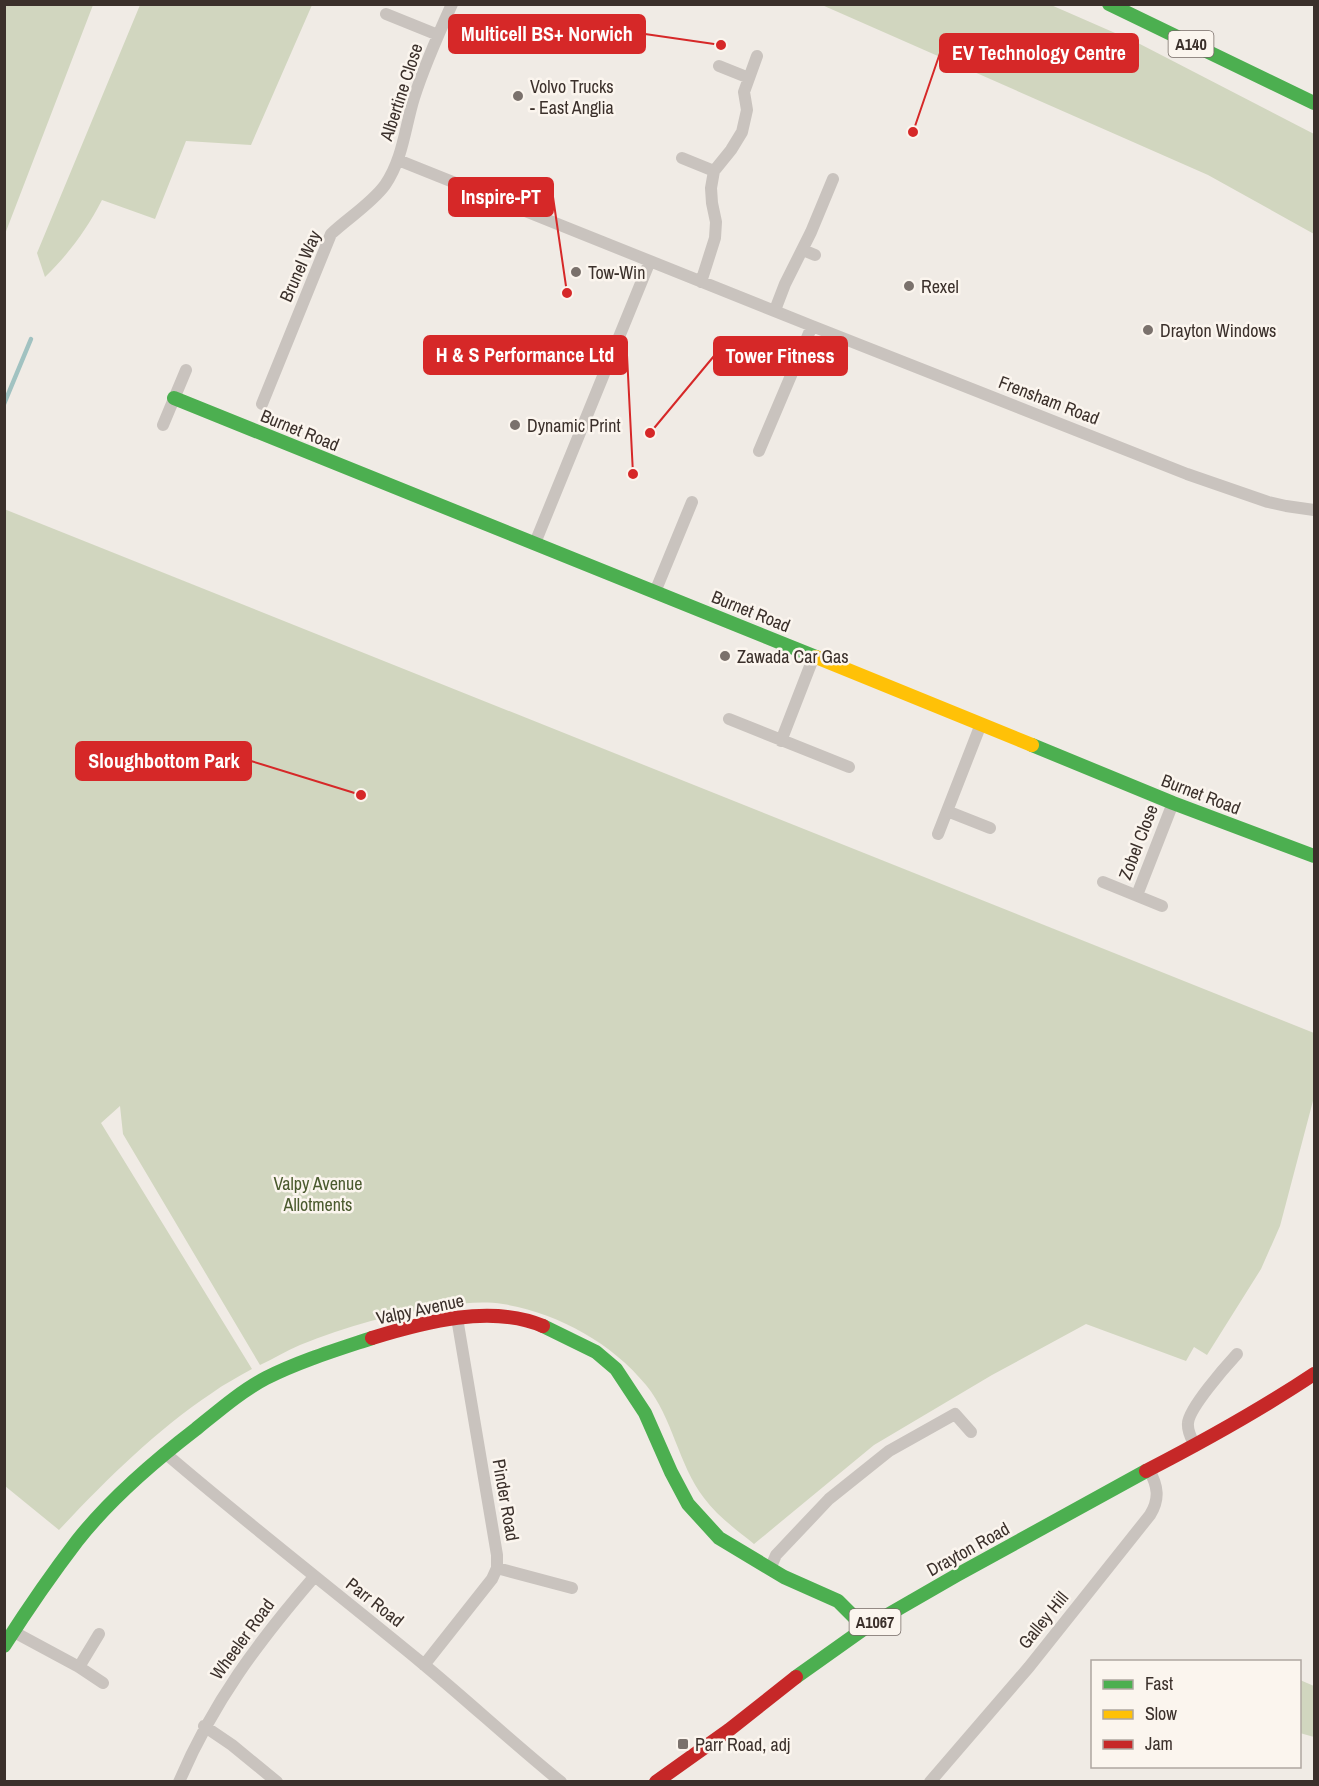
<svg xmlns="http://www.w3.org/2000/svg" width="1319" height="1786" viewBox="0 0 1319 1786" font-family="'Archivo Narrow',sans-serif">
  <rect width="100%" height="100%" fill="#f0ebe5"/>
  <!-- green -->
  <path fill="#d1d6bf" d="M4,5H93L5,234H4Z
    M140,5H312L251,145L186,141L155,219L102,200C87,229 68,255 45,277L37,253Z
    M822,5H1051L1138,43L1314,134V234L1208,175Z
    M4,509L1314,1033V1097L1280,1226L1261,1269L1207,1355L1194,1347L1186,1361L1086,1324L992,1375L874,1445L754,1544C737,1530 717,1516 704,1498C678,1464 673,1418 646,1385C611,1342 557,1313 503,1304C484,1301 463,1303 444,1306C395,1313 346,1326 300,1345C286,1351 273,1359 260,1365L123,1134L120,1106L101,1123L252,1369C238,1377 224,1384 212,1393C155,1431 106,1480 59,1530L5,1486Z
    M1300,1680L1314,1686V1737L1300,1733Z"/>
  <g fill="none" stroke-linecap="round" stroke-linejoin="round">
    <!-- stream -->
    <path stroke="#a1c2c1" stroke-width="4.5" d="M4,404L31,339"/>
    <!-- street -->
    <path stroke="#c9c3be" stroke-width="12" d="M386,14L438,35
      M719,66L749,78
      M682,158L714,171L711,188L712,203L716,222L715,238L701,282
      M398,160L812,326L1187,474L1268,502L1286,506L1314,510
      M714,171L731,150L742,132L747,110L744,92L757,56
      M803,250L815,255
      M775,310L785,284L811,232L833,179
      M262,404L331,234C348,218 372,203 385,185C403,159 405,127 414,98C424,66 438,35 452,4
      M163,425L186,370
      M759,451L812,326
      M535,543L650,261
      M655,592L692,502
      M729,719L849,767
      M981,724L947,811L990,828
      M781,741L814,656
      M938,834L947,811
      M1103,882L1162,906
      M1137,895L1173,803
      M1195,1446C1192,1439 1187,1432 1188,1423C1189,1408 1226,1366 1237,1354
      M165,1453C249,1525 337,1593 422,1663C469,1702 513,1743 561,1782
      M497,1568L572,1588
      M770,1569L776,1555L829,1499L889,1451L955,1414L971,1432
      M14,1632L79,1667L103,1683
      M424,1665L492,1579L497,1568V1555L457,1318
      M79,1667L99,1634
      M204,1726L232,1745L277,1782
      M179,1782C213,1702 258,1642 314,1577
      M930,1782L1029,1667L1150,1515C1160,1499 1158,1486 1149,1470"/>
    <!-- fast -->
    <path stroke="#4caf50" stroke-width="14" d="M1109,4L1314,103
      M174,398L816,657
      M1032,745L1173,803L1314,856
      M543,1326L596,1352L616,1369L645,1413L671,1472L688,1504L719,1538L784,1577L838,1601L865,1628
      M4,1646C27,1610 51,1575 77,1541C110,1499 153,1462 196,1429C217,1412 241,1391 266,1378C300,1361 336,1350 372,1338
      M796,1677L865,1628L957,1575L1146,1471"/>
    <!-- slow -->
    <path stroke="#ffc107" stroke-width="14" d="M816,657L1032,745"/>
    <!-- jam -->
    <path stroke="#c62828" stroke-width="14" d="M372,1338C424,1322 491,1304 543,1326
      M1146,1471C1204,1441 1260,1410 1314,1374
      M656,1782L729,1730L796,1677"/>
  </g>
  <!-- markers -->
  <g fill="#7a716c" stroke="#fbf5ee" stroke-width="2">
    <circle cx="518" cy="96" r="6"/>
    <circle cx="576" cy="272" r="6"/>
    <circle cx="909" cy="286" r="6"/>
    <circle cx="1148" cy="330" r="6"/>
    <circle cx="515" cy="425" r="6"/>
    <circle cx="725" cy="656" r="6"/>
    <rect x="677" y="1738" width="12" height="12" rx="3"/>
  </g>
  <g text-anchor="middle" dominant-baseline="central" stroke-width="5" stroke-linejoin="round" paint-order="stroke">
    <!-- shield labels -->
    <g fill="#fbf5ee" stroke="#756b66" stroke-width="1.5">
      <rect x="1168.5" y="31" width="45" height="26" rx="4.5"/>
      <rect x="849.5" y="1609" width="51" height="26" rx="4.5"/>
    </g>
    <g font-size="16" font-weight="bold" fill="#3b302b">
      <text x="1191" y="44">A140</text>
      <text x="875" y="1622">A1067</text>
    </g>
    <!-- poi labels -->
    <g font-size="18" fill="#3b302b" stroke="#fbf5ee" text-anchor="start">
      <text x="530" y="86">Volvo Trucks<tspan x="530" dy="21">- East Anglia</tspan></text>
      <text x="588" y="272">Tow-Win</text>
      <text x="921" y="286">Rexel</text>
      <text x="1160" y="330">Drayton Windows</text>
      <text x="527" y="425">Dynamic Print</text>
      <text x="737" y="656">Zawada Car Gas</text>
      <text x="695" y="1744">Parr Road, adj</text>
    </g>
    <!-- street labels -->
    <g font-size="18" fill="#3b302b" stroke="#fbf5ee">
      <text transform="translate(401 92) rotate(-72)">Albertine Close</text>
      <text transform="translate(300 266) rotate(-66)">Brunel Way</text>
      <text transform="translate(1049 400) rotate(21)">Frensham Road</text>
      <text transform="translate(300 430) rotate(22)">Burnet Road</text>
      <text transform="translate(751 611) rotate(22)">Burnet Road</text>
      <text transform="translate(1201 794) rotate(21)">Burnet Road</text>
      <text transform="translate(1138 842) rotate(-69)">Zobel Close</text>
      <text transform="translate(420 1309) rotate(-12)">Valpy Avenue</text>
      <text transform="translate(506 1500) rotate(80)">Pinder Road</text>
      <text transform="translate(968 1549) rotate(-29)">Drayton Road</text>
      <text transform="translate(375 1602) rotate(38)">Parr Road</text>
      <text transform="translate(1043 1620) rotate(-51)">Galley Hill</text>
      <text transform="translate(242 1639) rotate(-54)">Wheeler Road</text>
    </g>
    <!-- park labels -->
    <g font-size="18" fill="#4a5a2e" stroke="#fbf5ee">
      <text x="318" y="1183">Valpy Avenue<tspan x="318" dy="21">Allotments</tspan></text>
    </g>
  </g>
  <!-- callouts -->
  <path fill="none" stroke="#d62828" stroke-width="2" d="M721 45L645 34M913 132L940 53M567 293L553 197M633 474L627 355M650 433L714 356M361 795L251 761"/>
  <g fill="#d62828" stroke="#fbf5ee" stroke-width="2">
    <circle cx="721" cy="45" r="6"/>
    <circle cx="913" cy="132" r="6"/>
    <circle cx="567" cy="293" r="6"/>
    <circle cx="633" cy="474" r="6"/>
    <circle cx="650" cy="433" r="6"/>
    <circle cx="361" cy="795" r="6"/>
  </g>
  <g fill="#d62828" stroke="#d62828" stroke-width="2">
    <rect x="449" y="15" width="196" height="38" rx="6"/>
    <rect x="940" y="34" width="198" height="38" rx="6"/>
    <rect x="449" y="178" width="104" height="38" rx="6"/>
    <rect x="424" y="336" width="203" height="38" rx="6"/>
    <rect x="714" y="337" width="133" height="38" rx="6"/>
    <rect x="76" y="742" width="175" height="38" rx="6"/>
  </g>
  <g font-size="20" text-anchor="middle" font-weight="bold" fill="#fff">
    <text x="547" y="41">Multicell BS+ Norwich</text>
    <text x="1039" y="60">EV Technology Centre</text>
    <text x="501" y="204">Inspire-PT</text>
    <text x="525" y="362">H &amp; S Performance Ltd</text>
    <text x="780" y="363">Tower Fitness</text>
    <text x="164" y="768">Sloughbottom Park</text>
  </g>
  <!-- border -->
  <rect width="1319" height="1786" fill="none" stroke="#3b302b" stroke-width="12"/>
  <!-- legend -->
  <rect x="1091" y="1660" width="210" height="108" fill="#fbf5ee" stroke="#aea6a0" stroke-width="1.5"/>
  <rect x="1103" y="1680" width="30" height="9" fill="#4caf50" stroke="#aea6a0" stroke-width="1.5"/>
  <text x="1145" y="1690" font-size="18" fill="#3b302b">Fast</text>
  <rect x="1103" y="1710" width="30" height="9" fill="#ffc107" stroke="#aea6a0" stroke-width="1.5"/>
  <text x="1145" y="1720" font-size="18" fill="#3b302b">Slow</text>
  <rect x="1103" y="1740" width="30" height="9" fill="#c62828" stroke="#aea6a0" stroke-width="1.5"/>
  <text x="1145" y="1750" font-size="18" fill="#3b302b">Jam</text>
</svg>
